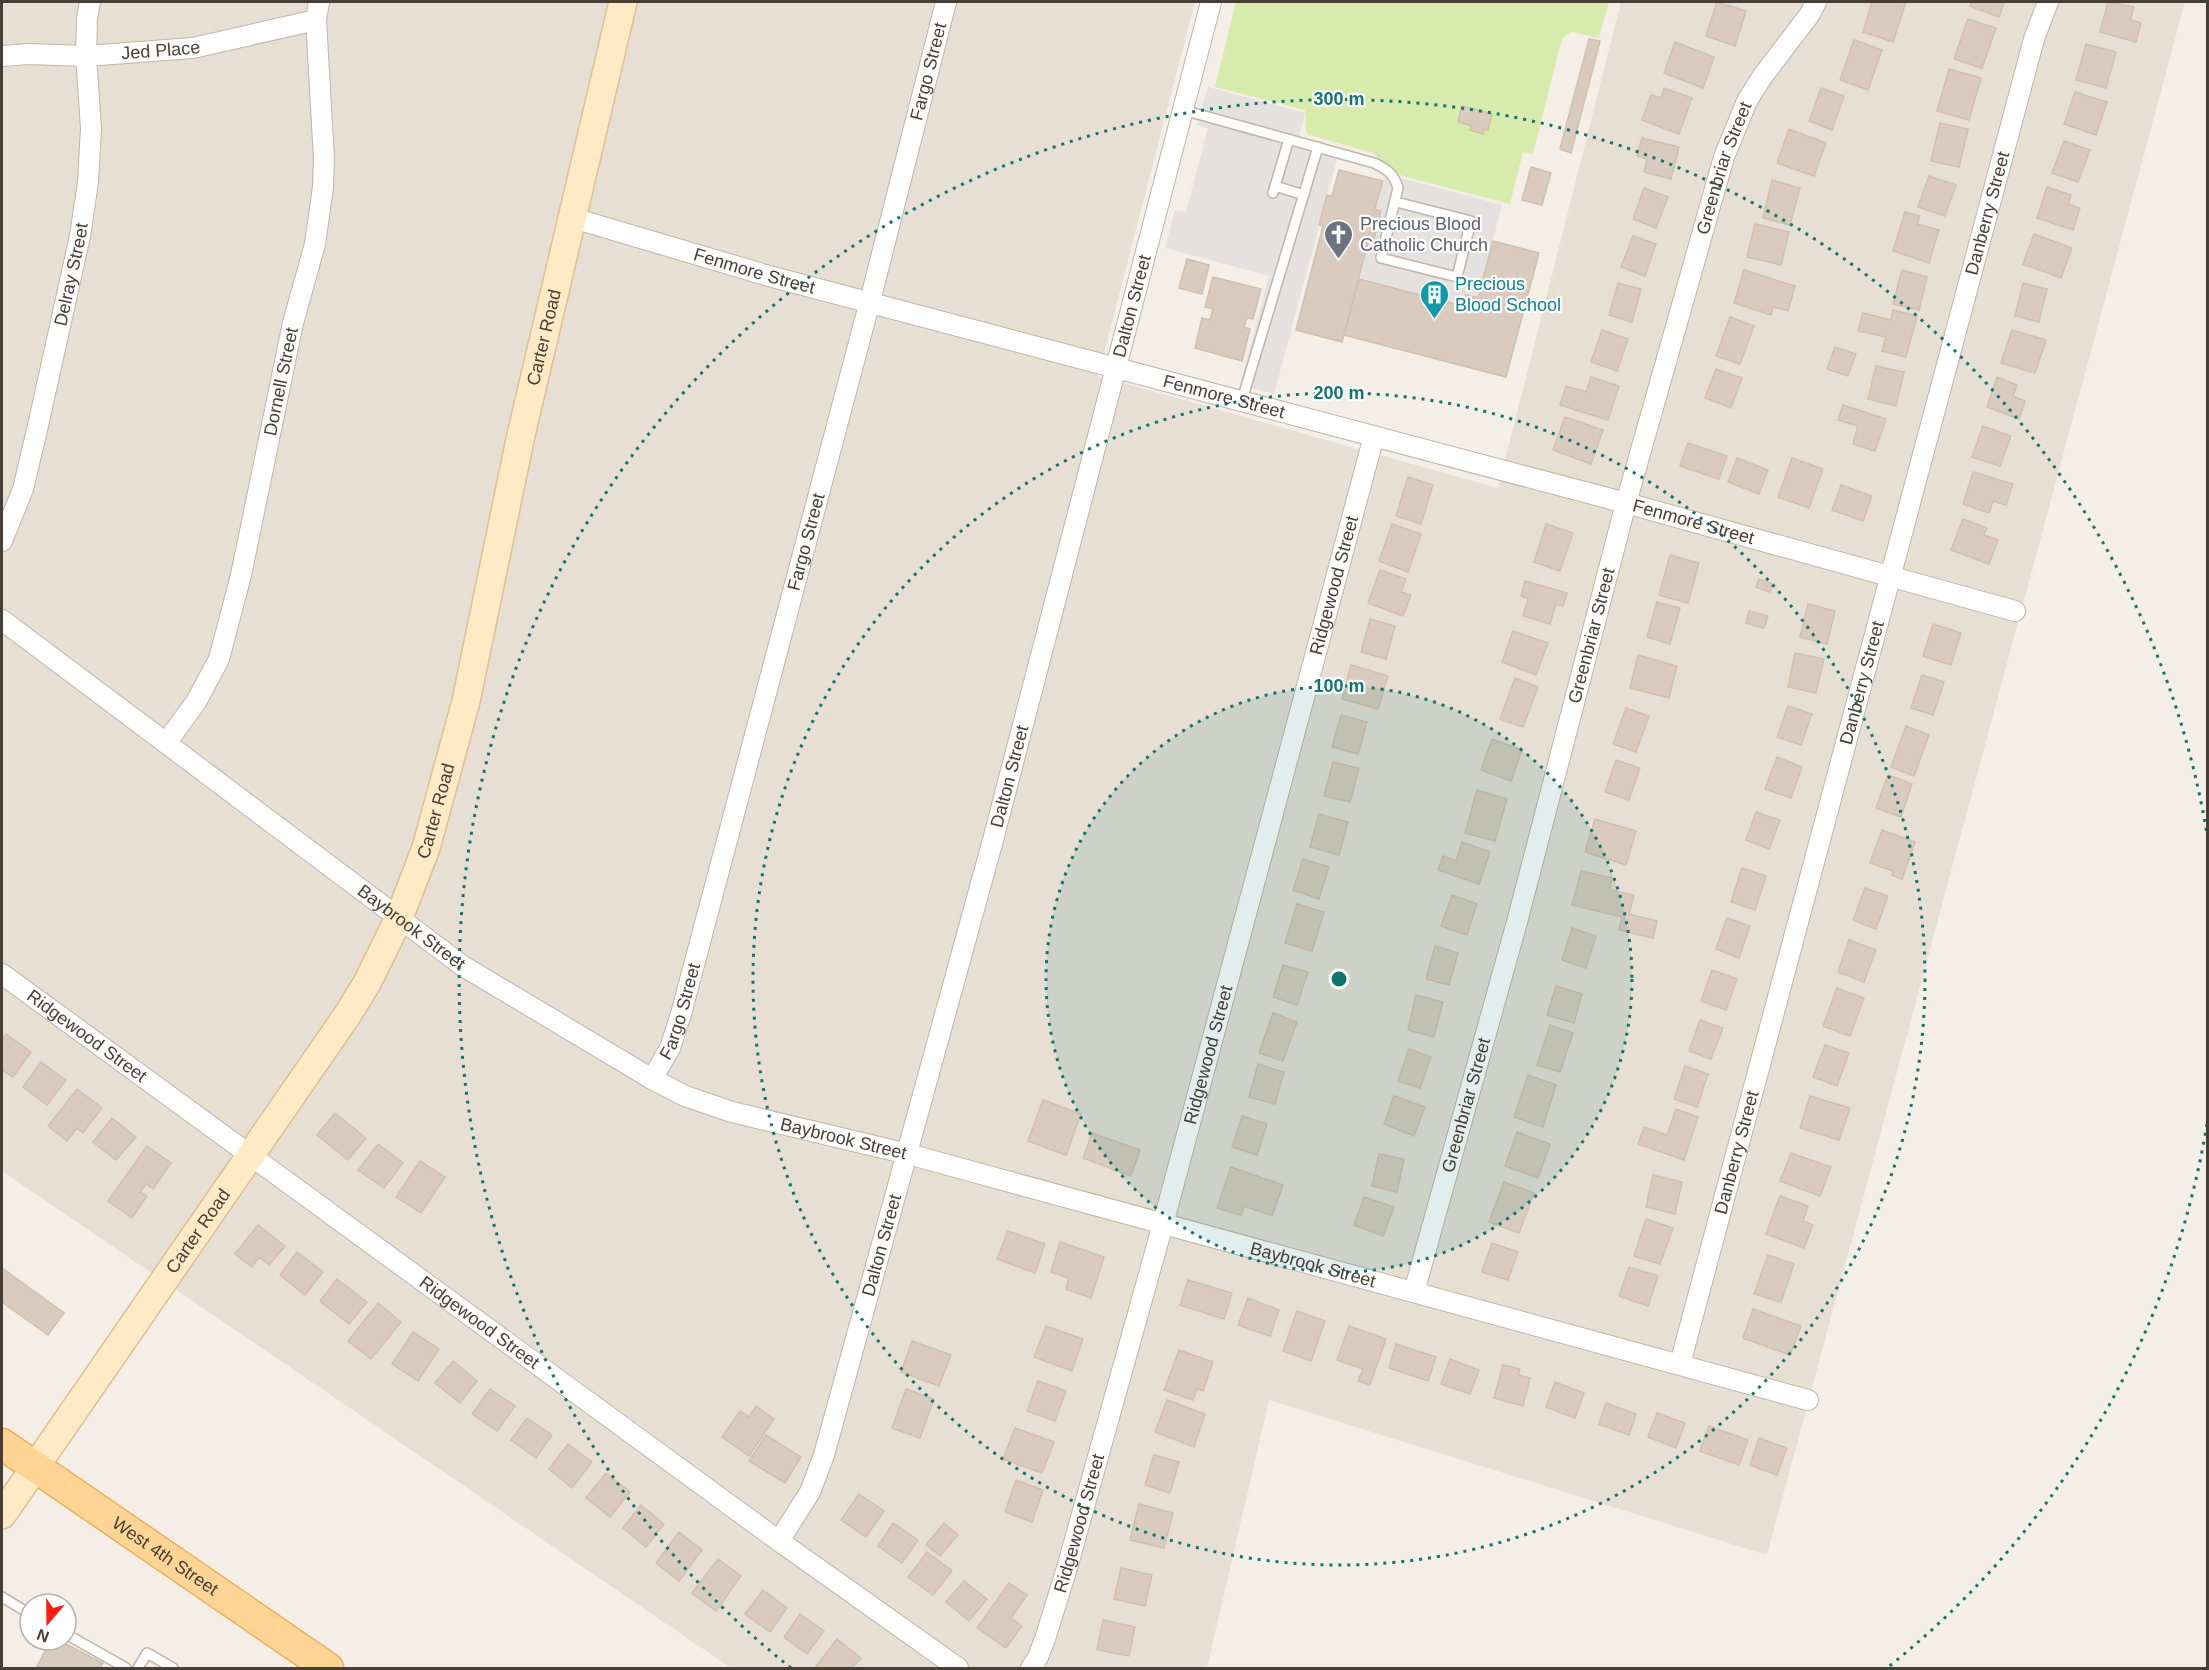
<svg xmlns="http://www.w3.org/2000/svg" width="2209" height="1670" viewBox="0 0 2209 1670" font-family="Arial,sans-serif">
  <rect width="100%" height="100%" fill="#f4eee6"/>
  <!-- residential -->
  <path fill="#e8dfd4" d="M2,2H1195L1098,376L1498,488L1621,2H2185L1767,1555L1269,1400L1207,1668H731L2,1171Z"/>
  <!-- green -->
  <path fill="#d6ebac" d="M1236,2H1609L1599,38L1572,32L1564,37L1560,46L1533,154L1523,152L1510,204L1403,176L1396,173L1373,153L1309,135L1306,131L1305,110L1215,87Z"/>
  <!-- parking -->
  <path fill="#e5e1de" d="M1208,87L1305,113L1296,148L1337,159L1274,394L1240,385L1269,276L1165,248L1175,210L1186,212L1208,128L1197,125Z
    M1386,174L1502,205L1478,297L1466,294L1463,305L1360,278L1370,240L1375,241L1383,210L1377,208Z"/>
  <!-- building -->
  <path fill="#d9cbbd" stroke="#d2bfad" stroke-width="1.5" d="M1717,2L1746,11L1735,46L1706,36Z
    M1872,2H1906L1893,42L1863,32Z
    M1972,2H2004L1999,17L1970,6Z
    M2108,2L2134,7L2130,20L2141,23L2136,42L2100,32Z
    M1968,19L1996,28L1982,68L1954,59Z
    M1589,39L1600,41L1571,153L1560,149Z
    M1854,40L1882,50L1868,90L1840,80Z
    M1675,42L1714,57L1703,88L1664,73Z
    M2086,44L2116,52L2106,88L2076,80Z
    M1949,69L1981,78L1969,120L1937,111Z
    M1664,88L1692,98L1679,134L1642,120L1651,95L1661,98Z
    M1821,88L1844,96L1832,130L1809,121Z
    M2075,92L2107,102L2096,135L2064,124Z
    M1462,106L1492,114L1488,130L1484,129L1483,134L1470,130L1472,126L1458,122Z
    M1940,123L1968,129L1959,167L1931,161Z
    M1789,129L1826,143L1814,176L1777,163Z
    M1642,138L1679,147L1671,179L1644,172L1647,159L1637,156Z
    M2064,141L2090,150L2078,182L2052,173Z
    M1531,167L1551,173L1542,205L1522,200Z
    M1339,170L1383,181L1375,209L1381,211L1374,240L1369,239L1342,342L1296,330L1323,226L1319,225L1327,195L1332,196Z
    M1929,176L1956,185L1945,216L1918,207Z
    M1772,180L1800,188L1790,225L1763,218Z
    M2047,187L2071,195L2068,204L2080,208L2073,230L2037,218Z
    M1644,188L1668,197L1656,228L1633,219Z
    M1905,212L1920,216L1917,224L1939,230L1929,263L1893,251Z
    M1755,224L1789,232L1781,265L1747,257Z
    M2034,234L2072,248L2061,278L2023,264Z
    M1633,236L1656,244L1645,276L1621,267Z
    M1493,241L1539,253L1506,377L1344,335L1359,279L1463,306L1466,295L1478,298Z
    M1187,259L1209,265L1202,294L1179,288Z
    M1744,270L1795,286L1788,311L1773,307L1771,315L1734,303Z
    M1902,270L1927,277L1919,310L1893,304Z
    M1213,277L1261,289L1253,319L1247,318L1244,327L1250,329L1242,361L1195,348L1202,318L1210,320L1213,309L1205,307Z
    M1618,283L1641,289L1632,322L1609,315Z
    M2023,283L2047,289L2039,322L2015,316Z
    M1893,310L1917,316L1906,357L1882,351L1886,337L1858,331L1863,313L1891,320Z
    M1730,317L1754,326L1740,364L1716,356Z
    M1602,330L1628,339L1617,371L1591,362Z
    M2012,330L2046,340L2035,373L2001,363Z
    M1835,347L1856,354L1848,376L1827,369Z
    M1876,366L1904,372L1896,406L1868,399Z
    M1716,369L1742,378L1731,408L1705,398Z
    M1591,377L1619,386L1608,420L1560,405L1566,386L1586,392Z
    M1997,377L2017,385L2013,396L2025,401L2019,419L1987,407Z
    M1843,405L1886,419L1875,451L1853,444L1858,426L1838,420Z
    M1565,417L1603,430L1591,464L1553,450Z
    M1983,426L2011,436L2000,466L1972,457Z
    M1688,443L1727,456L1719,479L1680,466Z
    M1737,458L1768,470L1759,494L1728,482Z
    M1792,458L1823,469L1809,508L1778,497Z
    M1973,472L2013,484L2006,505L1993,501L1989,513L1963,504Z
    M1408,477L1433,485L1421,524L1396,516Z
    M1841,485L1872,496L1863,521L1832,510Z
    M1963,519L1987,528L1984,535L1998,540L1989,564L1951,550Z
    M1392,524L1421,534L1408,572L1379,561Z
    M1546,524L1573,533L1560,571L1534,562Z
    M1670,555L1699,563L1688,603L1659,595Z
    M1380,570L1406,579L1401,592L1411,595L1403,616L1368,603Z
    M1759,579L1773,584L1770,592L1756,587Z
    M1525,581L1567,593L1563,606L1556,604L1550,624L1523,616L1528,599L1521,596Z
    M1657,602L1680,608L1670,644L1647,637Z
    M1808,604L1835,611L1827,644L1800,637Z
    M1749,611L1768,616L1764,628L1746,623Z
    M1370,619L1395,626L1386,659L1361,652Z
    M1933,624L1961,633L1951,665L1923,656Z
    M1513,631L1548,643L1536,675L1502,662Z
    M1795,653L1824,659L1816,693L1788,687Z
    M1638,655L1677,666L1669,698L1630,688Z
    M1351,665L1388,676L1378,709L1342,699Z
    M1922,675L1944,682L1933,715L1911,708Z
    M1515,678L1538,687L1523,727L1500,719Z
    M1788,706L1812,714L1801,745L1777,737Z
    M1626,708L1649,716L1636,752L1613,744Z
    M1341,715L1367,722L1358,754L1332,747Z
    M1906,726L1929,735L1914,776L1891,767Z
    M1492,739L1522,750L1511,781L1481,770Z
    M1777,757L1802,767L1791,798L1765,789Z
    M1616,760L1640,768L1629,800L1605,792Z
    M1333,762L1359,768L1350,802L1324,796Z
    M1888,775L1912,784L1901,817L1876,808Z
    M1477,790L1507,799L1495,841L1465,833Z
    M1756,812L1780,820L1769,849L1746,840Z
    M1319,814L1348,822L1339,855L1310,847Z
    M1595,819L1636,831L1626,865L1585,852Z
    M1882,830L1915,842L1902,879L1892,875L1893,871L1870,863Z
    M1462,842L1490,852L1479,884L1438,870L1443,856L1456,861Z
    M1303,859L1329,867L1319,899L1293,890Z
    M1742,868L1766,876L1755,910L1731,902Z
    M1581,871L1612,878L1610,890L1634,895L1629,914L1657,921L1653,938L1619,930L1622,917L1572,905Z
    M1865,888L1888,896L1876,929L1853,920Z
    M1452,895L1477,904L1467,935L1441,926Z
    M1297,904L1324,912L1312,951L1285,943Z
    M1727,918L1750,926L1739,958L1716,949Z
    M1572,928L1596,936L1586,968L1562,960Z
    M1849,940L1876,950L1864,982L1838,972Z
    M1435,946L1458,953L1449,985L1426,979Z
    M1283,965L1308,972L1297,1005L1273,997Z
    M1712,970L1737,979L1726,1010L1701,1001Z
    M1556,986L1582,994L1574,1023L1547,1015Z
    M1837,988L1864,998L1850,1036L1823,1026Z
    M1416,995L1443,1002L1434,1037L1408,1030Z
    M1273,1013L1297,1022L1283,1061L1259,1053Z
    M1700,1020L1723,1028L1711,1059L1689,1051Z
    M1550,1025L1573,1033L1560,1072L1537,1065Z
    M6,1034L31,1052L13,1077L2,1070V1040Z
    M1825,1045L1849,1053L1837,1086L1813,1077Z
    M1409,1049L1431,1057L1420,1088L1398,1081Z
    M41,1062L66,1080L47,1105L23,1087Z
    M1258,1064L1284,1072L1275,1104L1249,1097Z
    M1685,1066L1708,1074L1697,1107L1674,1099Z
    M1528,1075L1556,1085L1543,1127L1514,1117Z
    M77,1089L102,1108L83,1133L77,1128L67,1141L48,1126Z
    M1394,1096L1425,1107L1414,1136L1384,1124Z
    M1810,1096L1850,1108L1839,1140L1800,1128Z
    M1043,1100L1081,1114L1066,1155L1028,1141Z
    M1676,1109L1698,1117L1684,1160L1638,1144L1644,1127L1667,1135Z
    M335,1113L366,1138L348,1160L317,1135Z
    M1242,1116L1267,1124L1257,1155L1232,1147Z
    M112,1118L136,1137L116,1160L93,1142Z
    M1517,1132L1550,1144L1538,1178L1505,1166Z
    M1092,1133L1140,1150L1131,1176L1083,1158Z
    M378,1144L403,1163L384,1188L358,1170Z
    M147,1146L171,1163L153,1189L146,1184L140,1192L147,1196L132,1218L108,1201Z
    M1791,1153L1831,1167L1820,1196L1780,1181Z
    M1379,1154L1404,1159L1397,1192L1372,1186Z
    M420,1161L445,1177L421,1213L396,1197Z
    M1231,1167L1283,1185L1272,1216L1244,1206L1241,1215L1217,1208Z
    M1653,1175L1682,1182L1675,1214L1646,1207Z
    M1504,1182L1534,1193L1519,1233L1489,1222Z
    M1780,1196L1808,1206L1803,1221L1813,1225L1804,1248L1766,1234Z
    M1364,1197L1394,1207L1383,1236L1354,1225Z
    M1646,1219L1673,1228L1660,1264L1634,1256Z
    M258,1225L285,1246L269,1265L259,1257L252,1267L235,1254Z
    M1008,1231L1045,1244L1035,1273L997,1259Z
    M1060,1242L1104,1257L1091,1298L1066,1289L1069,1278L1051,1272Z
    M1492,1243L1518,1252L1508,1280L1482,1272Z
    M297,1252L323,1272L305,1295L280,1275Z
    M1768,1255L1794,1264L1781,1302L1754,1294Z
    M1629,1267L1658,1276L1648,1306L1619,1296Z
    M2,1268L64,1313L48,1335L2,1302Z
    M337,1279L367,1302L349,1324L320,1301Z
    M1188,1280L1232,1293L1224,1319L1180,1305Z
    M1248,1298L1279,1310L1270,1336L1238,1325Z
    M378,1303L401,1322L371,1359L348,1341Z
    M1753,1309L1801,1326L1790,1355L1743,1338Z
    M1297,1311L1325,1321L1311,1361L1283,1351Z
    M1046,1326L1083,1339L1072,1371L1034,1357Z
    M1349,1326L1386,1339L1370,1385L1358,1381L1363,1369L1337,1360Z
    M413,1332L439,1349L418,1381L392,1364Z
    M912,1341L951,1355L939,1386L901,1372Z
    M1396,1344L1436,1357L1428,1381L1389,1368Z
    M1179,1350L1213,1362L1203,1391L1197,1389L1193,1400L1164,1390Z
    M1450,1359L1479,1370L1470,1394L1441,1384Z
    M453,1361L477,1381L460,1403L435,1383Z
    M1503,1365L1520,1369L1518,1375L1530,1378L1523,1406L1494,1398Z
    M1038,1381L1066,1391L1055,1421L1027,1411Z
    M1555,1382L1584,1393L1575,1418L1546,1407Z
    M490,1389L515,1406L497,1431L472,1414Z
    M906,1389L934,1399L920,1438L892,1428Z
    M1167,1400L1205,1414L1194,1447L1155,1432Z
    M1606,1403L1636,1414L1629,1435L1599,1424Z
    M756,1406L774,1419L749,1456L722,1437L740,1411L749,1417Z
    M1657,1413L1685,1423L1676,1448L1648,1437Z
    M527,1418L552,1435L536,1458L511,1440Z
    M1709,1426L1748,1440L1739,1465L1700,1451Z
    M1015,1428L1054,1442L1042,1473L1003,1459Z
    M766,1435L801,1457L785,1483L749,1461Z
    M1759,1438L1787,1448L1777,1475L1750,1465Z
    M568,1444L592,1462L572,1488L549,1469Z
    M1154,1455L1179,1462L1170,1493L1145,1485Z
    M606,1473L630,1492L610,1517L586,1498Z
    M1016,1480L1043,1490L1032,1522L1005,1512Z
    M859,1494L884,1511L866,1537L841,1520Z
    M1139,1504L1173,1513L1164,1548L1130,1540Z
    M641,1505L664,1524L646,1547L623,1528Z
    M893,1523L918,1540L902,1563L878,1546Z
    M944,1523L958,1535L940,1556L926,1545Z
    M679,1532L702,1550L679,1581L656,1563Z
    M927,1552L952,1571L933,1595L908,1577Z
    M718,1559L741,1576L716,1611L692,1593Z
    M1121,1568L1152,1575L1145,1606L1114,1599Z
    M964,1581L987,1599L969,1621L946,1602Z
    M1009,1583L1027,1595L1011,1618L1022,1626L1006,1648L977,1628Z
    M763,1590L787,1608L770,1632L745,1614Z
    M800,1614L824,1631L807,1654L784,1637Z
    M1103,1620L1135,1627L1129,1656L1097,1650Z
    M837,1639L861,1658L852,1668H815Z
    M51,1640H58L103,1663L100,1668H36Z"/>
  <g fill="none" stroke-linecap="round" stroke-linejoin="round">
    <defs>
      <path id="lane" d="M1183,110L1374,163C1387,169 1394,174 1398,188L1381,258L1457,277L1471,221L1396,202
        M1275,186L1304,195
        M1273,193L1289,139
        M1242,400L1318,147
        M2,1597L30,1614
        M66,1634L126,1668
        M138,1668L147,1653L173,1668"/>
      <g id="street">
        <path id="s1" d="M2,56L29,54L86,56L193,48L316,20"/>
        <path id="s2" d="M573,218L769,276L1626,503L2015,611"/>
        <path id="s3" d="M2,541L23,489L37,430L80,236L88,182L91,128L86,56L87,18L90,2"/>
        <path id="s4" d="M2,620L463,966L652,1079L685,1096L732,1112L908,1154L1808,1400"/>
        <path id="s5" d="M166,743L196,702L219,659L241,575L293,323L315,244L323,187L324,159L316,20L319,2"/>
        <path id="s6" d="M2,974L779,1541L958,1668"/>
        <path id="s7" d="M652,1079L670,1048L681,1014L870,301L946,2"/>
        <path id="s8" d="M1414,1292L1517,922L1626,503L1724,157L1747,101L1762,77L1810,14L1816,2"/>
        <path id="s9" d="M1680,1364L2034,39L2048,2"/>
        <path id="s10" d="M779,1541L810,1492L824,1455L993,840L1211,2"/>
        <path id="s11" d="M1031,1668L1038,1657L1045,1639L1067,1568L1163,1224L1374,436"/>
      </g>
      <g id="secondary">
        <path id="s12" d="M2,1515L348,1014L367,983L399,918L426,848L466,701L521,435L623,2"/>
      </g>
      <g id="primary">
        <path id="s13" d="M2,1444L328,1668"/>
      </g>
    </defs>
    <!-- lane casing -->
    <use href="#lane" stroke="#c0b5a8" stroke-width="12"/>
    <!-- street casing -->
    <use href="#street" stroke="#c0b5a8" stroke-width="22"/>
    <!-- secondary casing -->
    <use href="#secondary" stroke="#dac094" stroke-width="30"/>
    <!-- primary casing -->
    <use href="#primary" stroke="#ebb05c" stroke-width="33"/>
    <!-- lane -->
    <use href="#lane" stroke="#fff" stroke-width="9"/>
    <!-- street -->
    <use href="#street" stroke="#fff" stroke-width="20"/>
    <!-- secondary -->
    <use href="#secondary" stroke="#ffeac5" stroke-width="27"/>
    <!-- primary -->
    <use href="#primary" stroke="#ffd494" stroke-width="30"/>
  </g>
  <!-- distance rings -->
  <circle cx="1339" cy="979" r="293" fill="#0f766e" fill-opacity=".12"/>
  <g fill="none" stroke="#0f766e" stroke-width="3" stroke-dasharray="3 6">
    <circle cx="1339" cy="979" r="293"/>
    <circle cx="1339" cy="979" r="586"/>
    <path d="M2207 1124A880 880 0 0 1 1887 1668M791 1668A880 880 0 1 1 2207 834"/>
  </g>
  <!-- icons -->
  <defs>
    <symbol id="church-pin" viewBox="-11 -11 22 30"><path d="M0 17L-7.5 6A9.5 9.5 0 1 1 7.5 6Z" fill="#6b7280" stroke="#fff"/><path d="M-1.2-6h2.4v3.5h3.3v2.4h-3.3V6h-2.4V-.1h-3.3v-2.4h3.3Z" fill="#fff"/></symbol>
    <symbol id="building-pin" viewBox="-11 -11 22 30"><path d="M0 17L-7.5 6A9.5 9.5 0 1 1 7.5 6Z" fill="#0f9aa8" stroke="#fff"/><path d="M-4-6H4V6H1V3H-1V6H-4ZM-2.5-4.3h1.7v1.8h-1.7ZM.8-4.3h1.7v1.8H.8ZM-2.5-1h1.7V.8h-1.7ZM.8-1h1.7V.8H.8Z" fill="#fff"/></symbol>
  </defs>
  <g fill-rule="evenodd">
    <use href="#church-pin" x="1322" y="218" width="33" height="45"/>
    <use href="#building-pin" x="1418" y="278" width="33" height="45"/>
  </g>
  <g text-anchor="middle" dominant-baseline="central" stroke-width="4.5" stroke-linejoin="round" paint-order="stroke">
    <!-- street labels -->
    <g font-size="18" fill="#473e35" stroke="#fff">
      <text stroke="none"><textPath href="#s1" startOffset="159">Jed Place</textPath></text>
      <text stroke="none"><textPath href="#s7" startOffset="1046">Fargo Street</textPath></text>
      <text stroke="none"><textPath href="#s8" startOffset="1166">Greenbriar Street</textPath></text>
      <text stroke="none"><textPath href="#s9" startOffset="1191">Danberry Street</textPath></text>
      <text stroke="none"><textPath href="#s2" startOffset="189">Fenmore Street</textPath></text>
      <text stroke="none"><textPath href="#s3" startOffset="276">Delray Street</textPath></text>
      <text stroke="none"><textPath href="#s10" startOffset="1287">Dalton Street</textPath></text>
      <text stroke="none"><textPath href="#s12" startOffset="1317">Carter Road</textPath></text>
      <text stroke="none"><textPath href="#s5" startOffset="384">Dornell Street</textPath></text>
      <text stroke="none"><textPath href="#s2" startOffset="675">Fenmore Street</textPath></text>
      <text stroke="none"><textPath href="#s2" startOffset="1161">Fenmore Street</textPath></text>
      <text stroke="none"><textPath href="#s7" startOffset="560">Fargo Street</textPath></text>
      <text stroke="none"><textPath href="#s11" startOffset="1125">Ridgewood Street</textPath></text>
      <text stroke="none"><textPath href="#s8" startOffset="680">Greenbriar Street</textPath></text>
      <text stroke="none"><textPath href="#s9" startOffset="705">Danberry Street</textPath></text>
      <text stroke="none"><textPath href="#s10" startOffset="801">Dalton Street</textPath></text>
      <text stroke="none"><textPath href="#s12" startOffset="831">Carter Road</textPath></text>
      <text stroke="none"><textPath href="#s4" startOffset="512">Baybrook Street</textPath></text>
      <text stroke="none"><textPath href="#s7" startOffset="74">Fargo Street</textPath></text>
      <text stroke="none"><textPath href="#s6" startOffset="105">Ridgewood Street</textPath></text>
      <text stroke="none"><textPath href="#s11" startOffset="639">Ridgewood Street</textPath></text>
      <text stroke="none"><textPath href="#s8" startOffset="194">Greenbriar Street</textPath></text>
      <text stroke="none"><textPath href="#s4" startOffset="998">Baybrook Street</textPath></text>
      <text stroke="none"><textPath href="#s9" startOffset="219">Danberry Street</textPath></text>
      <text stroke="none"><textPath href="#s12" startOffset="345">Carter Road</textPath></text>
      <text stroke="none"><textPath href="#s10" startOffset="315">Dalton Street</textPath></text>
      <text stroke="none"><textPath href="#s4" startOffset="1484">Baybrook Street</textPath></text>
      <text stroke="none"><textPath href="#s6" startOffset="591">Ridgewood Street</textPath></text>
      <text stroke="none"><textPath href="#s11" startOffset="153">Ridgewood Street</textPath></text>
      <text stroke="none"><textPath href="#s13" startOffset="198">West 4th Street</textPath></text>
    </g>
    <!-- worship labels -->
    <g font-size="18" fill="#5b616d" stroke="#fff" text-anchor="start">
      <text x="1360" y="224">Precious Blood<tspan x="1360" dy="21">Catholic Church</tspan></text>
    </g>
    <!-- culture labels -->
    <g font-size="18" fill="#0d838f" stroke="#fff" text-anchor="start">
      <text x="1455" y="284">Precious<tspan x="1455" dy="21">Blood School</tspan></text>
    </g>
  </g>
  <circle cx="1339" cy="979" r="9" fill="#0f766e" stroke="#fff" stroke-width="3"/>
  <g font-size="18" text-anchor="middle" font-weight="bold" fill="#0f766e" stroke="#fff" stroke-width="4.5" stroke-linejoin="round" paint-order="stroke">
    <text x="1339" y="105">300 m</text>
    <text x="1339" y="399">200 m</text>
    <text x="1339" y="692">100 m</text>
  </g>
  <!-- border -->
  <rect width="2209" height="1670" fill="none" stroke="#473e35" stroke-width="6"/>
  <!-- north arrow -->
  <g transform="translate(48 1622) rotate(200)"><circle r="28" fill="#ffffff" stroke="#b5b2ae" stroke-width="1.5"/>
  <path d="M0-4.5L10 22L0 15L-10 22Z" fill="#ff1a12"/>
  <text y="-9" font-size="16" font-weight="bold" text-anchor="middle" fill="#473e35">N</text>
  </g>
</svg>
